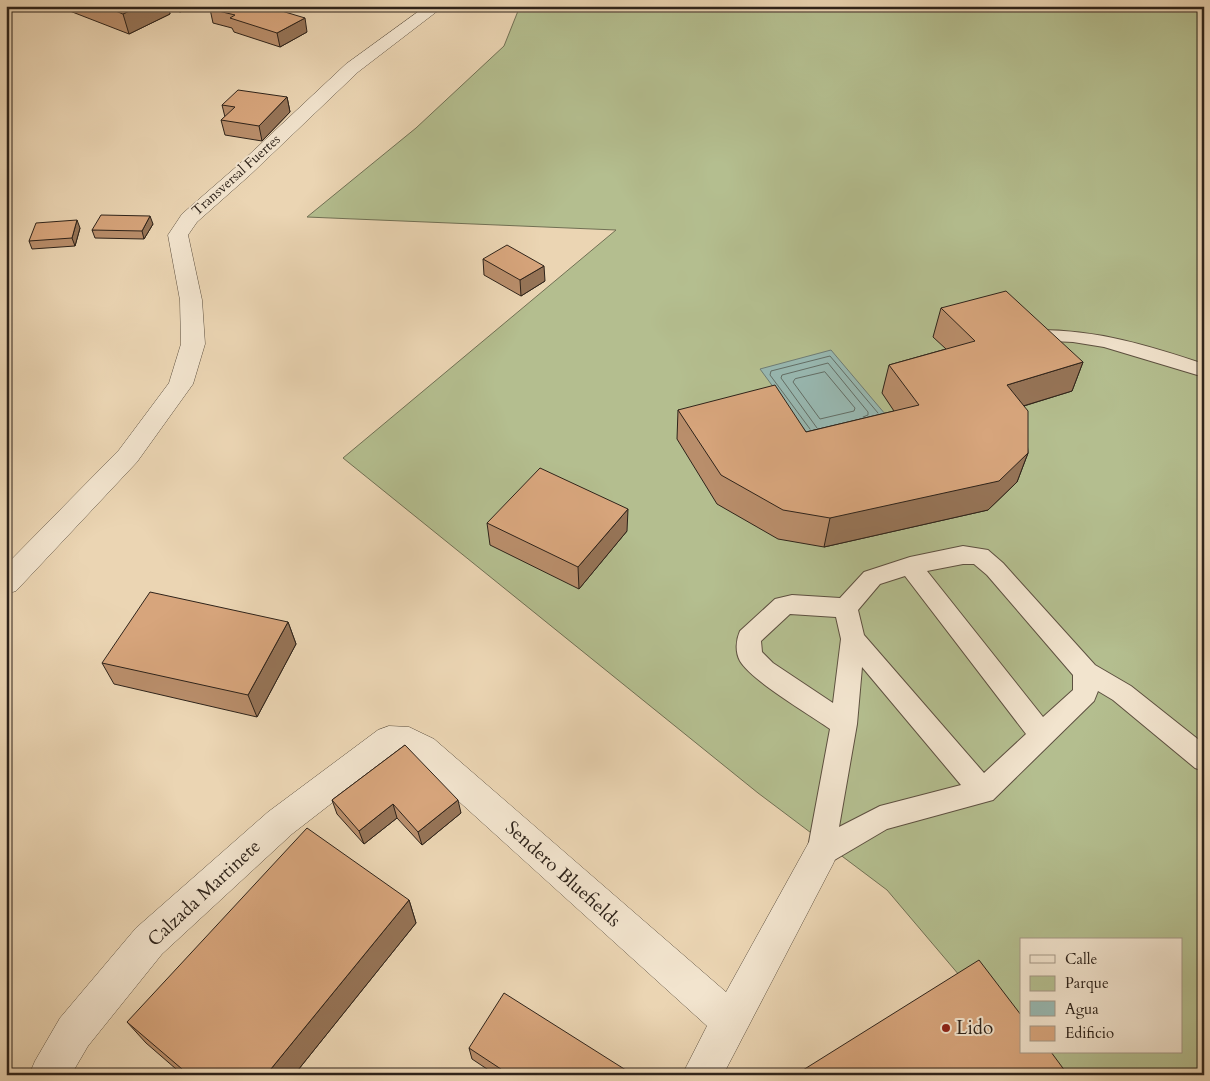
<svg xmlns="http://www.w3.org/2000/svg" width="1210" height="1081" viewBox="0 0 1210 1081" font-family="Cardo,serif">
  <rect width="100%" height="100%" fill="#ebd5b3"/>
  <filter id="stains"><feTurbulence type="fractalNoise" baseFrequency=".004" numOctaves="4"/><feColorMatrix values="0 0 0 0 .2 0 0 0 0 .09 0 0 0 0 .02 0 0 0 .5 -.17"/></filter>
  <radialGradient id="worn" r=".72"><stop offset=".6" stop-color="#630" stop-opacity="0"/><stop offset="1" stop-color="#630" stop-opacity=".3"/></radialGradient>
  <!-- green -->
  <path fill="#b4be8f" stroke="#717054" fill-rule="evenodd" d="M520,6H1204V1075H1038L965,982L887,890L758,793L343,458L616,230L307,217L416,128L504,46ZM1021,940H1181V1052H1021Z"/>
  <!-- water -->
  <path fill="#98b8b1" stroke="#6e7c75" d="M831,350L891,421L813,441L760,369Z"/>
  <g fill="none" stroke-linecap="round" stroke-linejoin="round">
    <!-- shore -->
    <path stroke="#636e66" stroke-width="1" d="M825,372L855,408L854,411L820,419L793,382L795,379Z
      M817,428L781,378L782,375L828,363L868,412V415L863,417
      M810,429L770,375L771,371L830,356L878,413"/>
    <defs>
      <path id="lane" d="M1038,330C1098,330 1147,345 1204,364V377L1104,347L1073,342L1031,340L1029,336L1031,332Z
        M963,546L988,550L1003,563L1095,665L1131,686L1204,744V771L1195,768L1113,700L1098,691L1094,701L993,800L887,829L831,862L821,866L811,862L807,853L830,729C809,714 752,681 740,661C735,652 736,640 740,631L775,599L792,595L840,598L864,572L910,557ZM963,564H974L987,575L1073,675V690L1043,717L927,571ZM905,576L1026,734L984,773L864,635L858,610L880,584ZM790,614L836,617L841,639L833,703L773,663L762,652L761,641ZM862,667L961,785L880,806L839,827L857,724Z"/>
      <path id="street" d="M426,6H444L358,72L250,175L197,222L188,235L202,300L205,344L193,384L137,462L16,591L6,594V565L119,450L169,383L181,344L180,300L168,235L182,214L236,167L346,64Z
        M389,726L409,727L434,739L726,992L809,842L821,837L833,842L838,853L833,864L723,1075H682L707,1026L412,759L404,755L395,754L292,834L162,954L88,1046L71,1075H29L35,1061L60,1018L136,928L268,812L378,730Z"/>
    </defs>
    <!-- lane casing -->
    <use href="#lane" stroke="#5d5040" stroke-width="2"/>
    <!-- street casing -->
    <use href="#street" stroke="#5d5040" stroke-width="1"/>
    <!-- lane -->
    <use href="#lane" fill="#f2e4ce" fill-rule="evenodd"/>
    <!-- street -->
    <use href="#street" fill="#f2e4ce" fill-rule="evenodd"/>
  </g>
  <!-- wall -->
  <path fill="#b98e6b" stroke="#2e231a" d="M61,6H191L180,12L169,8L170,14L129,34L62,8Z
    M215,6H271L272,8L307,32L280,47L234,32L232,28L213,23L210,9Z
    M287,97L290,112L262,141L225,135L221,120L225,117L222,105Z
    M153,224L144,239L95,238L92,230Z
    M80,228L75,246L32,249L29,241Z
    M483,259L545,281L521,296L484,275Z
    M941,308L1083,362L1072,391L1024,406L1028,453L1017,482L988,510L824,547L778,539L717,504L677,439L678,410L806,432L894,411L882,393L889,365L946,349L933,337Z
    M487,523L627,531L579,589L490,545Z
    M288,622L296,644L257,717L114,684L102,663Z
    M405,745L461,813L422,845L397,818L364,844L337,814L332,800Z
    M409,900L416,923L294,1075H183L146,1043L127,1022Z
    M469,1048L629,1075H496L472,1059Z"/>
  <!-- shaded-wall -->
  <path fill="#967457" stroke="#2e231a" d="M139,6H168L170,14L129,34L123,14Z
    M179,6H191L180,12Z
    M305,18L307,32L280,47L277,33Z
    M287,97L290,112L262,141L259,126Z
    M150,216L153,224L144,239L142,231Z
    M77,220L80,228L75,246L72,238Z
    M544,266L545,281L521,296L520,280Z
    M1083,362L1072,391L997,414L1007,385Z
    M1028,453L1017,482L988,510L824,547L830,518Z
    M628,509L627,531L579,589L578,567Z
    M288,622L296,644L257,717L248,695Z
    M458,800L461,813L422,845L418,832Z
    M393,804L397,818L364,844L359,831Z
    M409,900L416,923L294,1075H266Z
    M6,1055L10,1058L6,1064Z"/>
  <!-- building -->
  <path fill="#d7a57c" stroke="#2e231a" d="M103,6H139L123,14Z
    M215,6H251L244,11L254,6H265L305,18L277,33L230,18L235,15L210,9Z
    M238,90L287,97L259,126L221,120L235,107L222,105Z
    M101,215L150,216L142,231L92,230Z
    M77,220L72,238L29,241L36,223Z
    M507,245L544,266L520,280L483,259Z
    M1006,291L1083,362L1007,385L1028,411V453L999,481L830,518L783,510L721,475L678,410L775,385L806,432L919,405L889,365L975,341L941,308Z
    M540,468L628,509L578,567L487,523Z
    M150,592L288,622L248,695L102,663Z
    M405,745L458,800L418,832L393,804L359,831L332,800Z
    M307,828L409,900L266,1075H189L127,1022Z
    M979,960L1021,1015V1052H1051L1068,1075H795Z
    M504,993L629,1072L627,1075H510L469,1048Z"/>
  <!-- markers -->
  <circle fill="#8f2418" stroke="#f2e4ce" stroke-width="2" cx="946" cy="1028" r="5"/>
  <g text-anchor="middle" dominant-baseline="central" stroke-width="4" stroke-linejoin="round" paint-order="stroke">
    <!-- far-street labels -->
    <g font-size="14" fill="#2e231a" stroke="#f2e4ce">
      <text transform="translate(236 175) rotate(-42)">Transversal Fuertes</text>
    </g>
    <!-- near-street labels -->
    <g font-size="19" fill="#2e231a" stroke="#f2e4ce">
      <text transform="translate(563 874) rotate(42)">Sendero Bluefields</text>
      <text transform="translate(204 893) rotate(-43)">Calzada Martinete</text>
    </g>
    <!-- near-poi labels -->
    <g font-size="19" fill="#2e231a" stroke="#f2e4ce" text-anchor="start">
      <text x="956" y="1028">Lido</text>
    </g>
  </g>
  <!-- margin -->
  <rect width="1210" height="1081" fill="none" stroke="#ebd5b3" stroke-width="25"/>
  <rect x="8" y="8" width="1195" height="1066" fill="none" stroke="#2e231a" stroke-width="2.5"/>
  <rect x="12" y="12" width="1185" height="1056" fill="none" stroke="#2e231a"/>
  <!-- legend -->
  <rect x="1020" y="938" width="162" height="115" fill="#f2e4ce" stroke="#a49786"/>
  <rect x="1030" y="955" width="25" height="8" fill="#f2e4ce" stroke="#a49786"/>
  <text x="1065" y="964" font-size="15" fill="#2e231a">Calle</text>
  <rect x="1030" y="976" width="25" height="15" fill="#b4be8f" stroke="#a49786"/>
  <text x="1065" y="988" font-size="15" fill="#2e231a">Parque</text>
  <rect x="1030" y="1001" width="25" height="15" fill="#98b8b1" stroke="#a49786"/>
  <text x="1065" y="1014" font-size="15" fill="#2e231a">Agua</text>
  <rect x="1030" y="1026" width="25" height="15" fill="#d7a57c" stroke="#a49786"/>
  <text x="1065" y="1038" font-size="15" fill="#2e231a">Edificio</text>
  <rect width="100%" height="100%" filter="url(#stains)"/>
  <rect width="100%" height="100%" fill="url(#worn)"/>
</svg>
